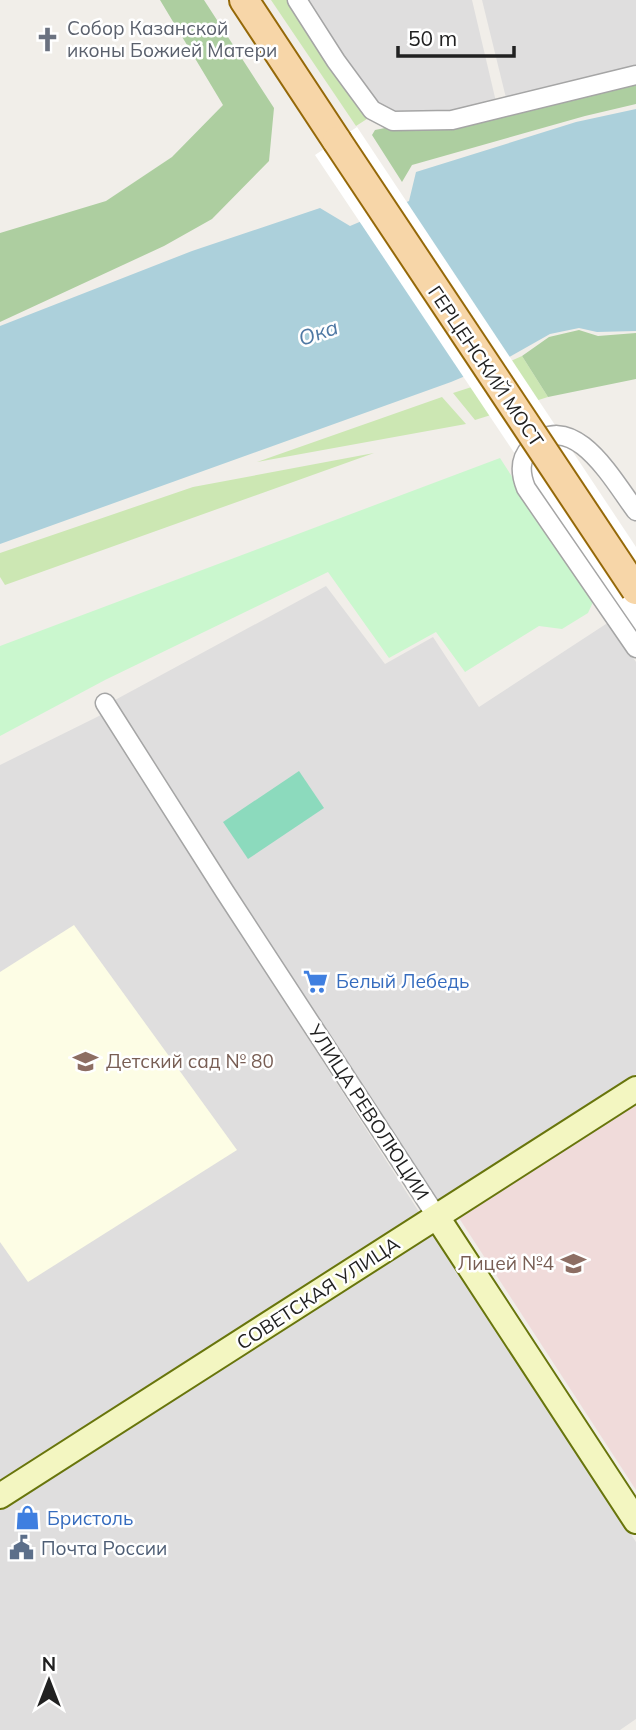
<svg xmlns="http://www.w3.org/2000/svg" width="636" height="1730" viewBox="0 0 636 1730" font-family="Mulish,sans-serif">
  <rect width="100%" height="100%" fill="#f1eee9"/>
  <!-- residential -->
  <path fill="#dfdede" d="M301,0H472L497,106L450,117L389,114L340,59Z
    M482,0H636V69L507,102Z
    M326,586L385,664L433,637L479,707L609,622L636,662V1074L438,1207L115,700Z
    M101,715L421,1215L0,1486V765Z
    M433,1231L636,1542V1719L620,1730H0V1506Z"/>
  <!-- commercial -->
  <path fill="#f0dbda" d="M636,1105V1490L459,1218Z"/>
  <!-- education -->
  <path fill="#fdfde5" d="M74,925L237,1150L28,1282L0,1242V972Z"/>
  <!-- grass -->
  <path fill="#cce7b3" d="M271,0H289L370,117L356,126Z
    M522,356L548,397L475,420L453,393L481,384L477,376Z
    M442,397L466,424L257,462Z
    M374,453L5,585L0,577V553L193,487Z"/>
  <!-- forest -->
  <path fill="#adcea0" d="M160,0H204L274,108L269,161L212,219L164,246L0,322V233L106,201L172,157L223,105Z
    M636,78V104L585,116L412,165L402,182L372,135L375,130Z
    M579,330L598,336L636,333V379L548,397L522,356L549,337Z"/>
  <!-- park -->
  <path fill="#caf7ce" d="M500,458L593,602L588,613L562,629L539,626L465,672L436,632L389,658L328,572L105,680L0,736V646Z"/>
  <!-- pitch -->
  <path fill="#8cdabd" d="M299,771L324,808L248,859L223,822Z"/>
  <!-- water -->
  <path fill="#acd0db" d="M636,109V331L597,332L579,328L550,334L506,359L451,382L0,544V326L192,251L320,208L350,226L409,201L416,172L576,122Z"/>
  <!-- pier -->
  <path fill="#fff" d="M357,127L636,547V635L315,155Z"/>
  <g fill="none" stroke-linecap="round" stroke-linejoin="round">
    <defs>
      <path id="street" d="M297,0L336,61L372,110L393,121L452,120L636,75
        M636,511C614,482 573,406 531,447C519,459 520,473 526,488L636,648
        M105,703L225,892L437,1217"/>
      <path id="secondary" d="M437,1217L636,1521
        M0,1496L636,1089"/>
      <path id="primary" d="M244,0L337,141"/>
    </defs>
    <!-- street casing -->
    <use href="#street" stroke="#a5a5a5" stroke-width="21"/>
    <!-- secondary casing -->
    <use href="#secondary" stroke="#68750c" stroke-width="28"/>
    <!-- primary casing -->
    <use href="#primary" stroke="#956909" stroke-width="32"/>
    <!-- street -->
    <use href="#street" stroke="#fff" stroke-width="18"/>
    <!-- secondary -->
    <use href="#secondary" stroke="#f3f6c1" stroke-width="24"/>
    <!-- primary -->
    <use href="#primary" stroke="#f7d6a8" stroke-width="28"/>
    <defs>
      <path id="primary-bridge" d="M337,141L636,590"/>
    </defs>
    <!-- primary-bridge casing -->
    <use href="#primary-bridge" stroke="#956909" stroke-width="32" stroke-linecap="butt"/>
    <!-- primary-bridge -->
    <use href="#primary-bridge" stroke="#f7d6a8" stroke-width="28"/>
  </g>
  <!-- icons -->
  <defs>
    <symbol id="church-bare" viewBox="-9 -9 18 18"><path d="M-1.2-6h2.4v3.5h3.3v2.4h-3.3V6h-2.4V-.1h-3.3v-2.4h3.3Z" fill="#6b7280" stroke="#fff" stroke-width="2.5" paint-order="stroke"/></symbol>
    <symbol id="supermarket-bare" viewBox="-9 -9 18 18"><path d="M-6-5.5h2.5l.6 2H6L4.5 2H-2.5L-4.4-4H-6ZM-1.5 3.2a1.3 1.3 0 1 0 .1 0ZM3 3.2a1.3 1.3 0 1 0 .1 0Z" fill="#3f7fe0" stroke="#fff" stroke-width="2.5" paint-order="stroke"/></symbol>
    <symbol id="school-bare" viewBox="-9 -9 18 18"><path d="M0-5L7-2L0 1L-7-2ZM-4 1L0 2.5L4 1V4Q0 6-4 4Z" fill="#8d6e63" stroke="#fff" stroke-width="2.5" paint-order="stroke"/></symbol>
    <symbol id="shop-bare" viewBox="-9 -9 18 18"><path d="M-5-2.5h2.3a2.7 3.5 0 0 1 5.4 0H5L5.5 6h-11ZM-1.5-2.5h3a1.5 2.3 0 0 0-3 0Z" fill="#3f7fe0" stroke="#fff" stroke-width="2.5" paint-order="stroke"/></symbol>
    <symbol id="civic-bare" viewBox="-9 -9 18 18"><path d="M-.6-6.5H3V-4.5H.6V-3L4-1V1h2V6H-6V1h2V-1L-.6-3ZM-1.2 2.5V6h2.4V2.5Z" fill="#5c6f8a" stroke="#fff" stroke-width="2.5" paint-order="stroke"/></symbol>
  </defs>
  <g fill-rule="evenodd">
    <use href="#church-bare" x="30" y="22" width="35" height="35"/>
    <use href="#supermarket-bare" x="298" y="964" width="35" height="35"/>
    <use href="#school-bare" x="68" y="1044" width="35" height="35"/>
    <use href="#school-bare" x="556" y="1246" width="35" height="35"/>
    <use href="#shop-bare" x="10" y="1500" width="35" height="35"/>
    <use href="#civic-bare" x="4" y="1530" width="35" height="35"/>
  </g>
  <g text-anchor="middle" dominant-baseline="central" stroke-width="5" stroke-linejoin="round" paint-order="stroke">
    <!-- worship labels -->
    <g font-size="19" fill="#5b616d" stroke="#fff" text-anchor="start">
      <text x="67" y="28">Собор Казанской<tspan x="67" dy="22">иконы Божией Матери</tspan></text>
    </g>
    <!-- street labels -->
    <g font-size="19" fill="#212121" stroke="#fff">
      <text transform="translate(486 366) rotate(56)">ГЕРЦЕНСКИЙ МОСТ</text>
      <text transform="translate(369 1112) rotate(57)">УЛИЦА РЕВОЛЮЦИИ</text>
      <text transform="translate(318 1293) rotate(-33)">СОВЕТСКАЯ УЛИЦА</text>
    </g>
    <!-- shop labels -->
    <g font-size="19" fill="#366cbe" stroke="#fff" text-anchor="start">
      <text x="336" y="981">Белый Лебедь</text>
      <text x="47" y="1518">Бристоль</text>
    </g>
    <!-- education labels -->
    <g font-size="19" fill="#785e54" stroke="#fff" text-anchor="start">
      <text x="106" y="1061">Детский сад № 80</text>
      <text x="554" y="1263" text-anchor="end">Лицей №4</text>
    </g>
    <!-- service labels -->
    <g font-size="19" fill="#4e5e75" stroke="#fff" text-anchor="start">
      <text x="41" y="1548">Почта России</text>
    </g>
    <!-- water labels -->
    <g font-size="21" font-style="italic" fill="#4f79a4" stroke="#fff">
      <text transform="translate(318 332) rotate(-19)">Ока</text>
    </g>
  </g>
  <!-- north arrow -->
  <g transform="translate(49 1681)" stroke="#ffffff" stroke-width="5" paint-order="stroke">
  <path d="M0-5L12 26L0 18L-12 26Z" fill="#212121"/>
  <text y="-10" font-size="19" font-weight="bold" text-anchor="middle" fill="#212121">N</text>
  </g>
  <!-- scale -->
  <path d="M398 46v10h116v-10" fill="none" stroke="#212121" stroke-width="3.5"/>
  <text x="408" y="46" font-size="21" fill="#212121" stroke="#ffffff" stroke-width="5" paint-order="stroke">50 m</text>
</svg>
